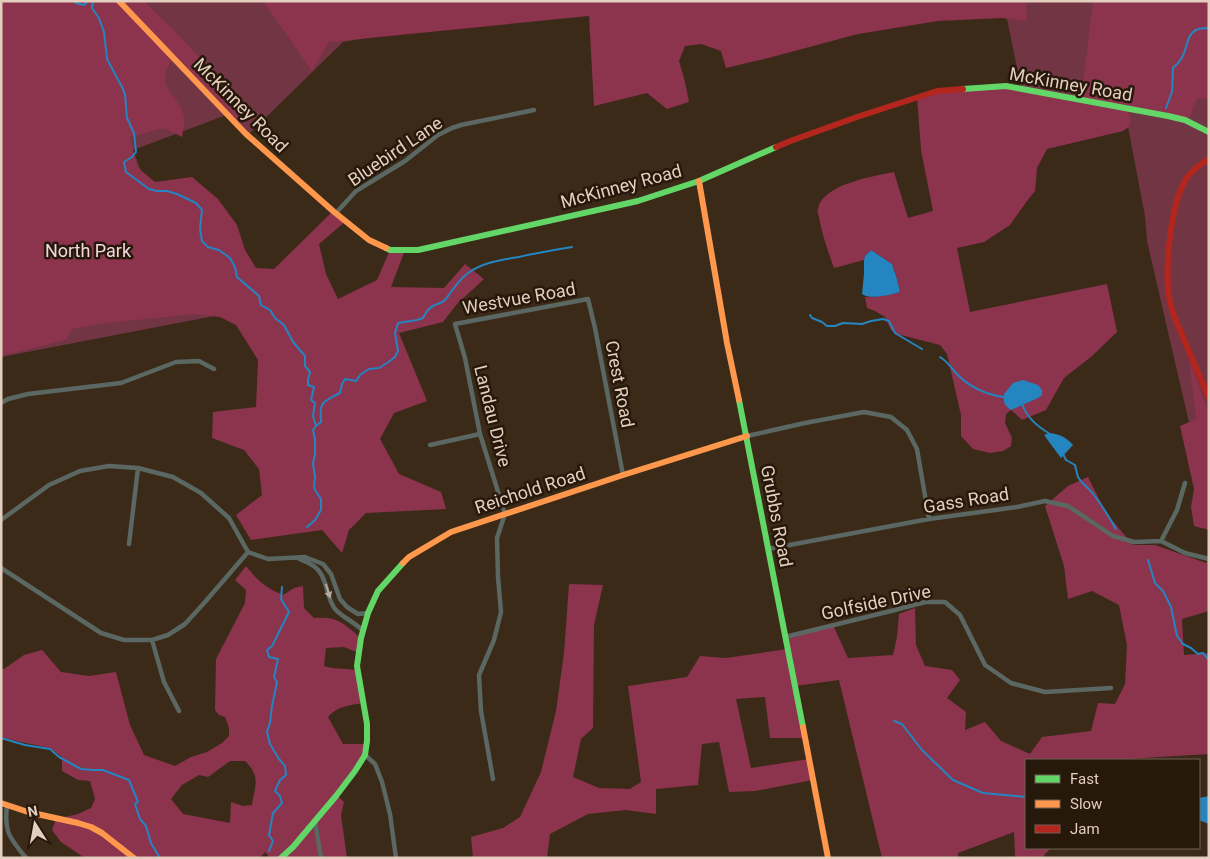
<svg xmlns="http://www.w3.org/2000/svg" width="1210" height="859" viewBox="0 0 1210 859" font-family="Roboto,sans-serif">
  <rect width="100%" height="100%" fill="#3c2a18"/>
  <!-- green -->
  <path fill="#723544" d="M1,1H585L343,42L249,134L229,114L133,150L146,184L261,307L1,357Z
    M894,1H1209V509L1147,241L1145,216L1124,106L1021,87L1005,9Z"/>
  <!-- forest -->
  <path fill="#8c334e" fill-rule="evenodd" d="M1,1H119L173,58C171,63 165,70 165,76C164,93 183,102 184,118C185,124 183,131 182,137L164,128L130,137L137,167L155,182L192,177L218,199L237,225L245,250L256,268L274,269L333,211L346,221L319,244L326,274L338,299L377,280L390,250H405L391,287L444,288L465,264L484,279L457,304L443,322L399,333L427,401L394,413L380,439L399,474L441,492L446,509L366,513L349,530L342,553L322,530L251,540L236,515L262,495L259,469L244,450L212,438L213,412L256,407L258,360L236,325L220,317L195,314L98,324L72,329L66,340L1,356Z
    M123,1H144C165,22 240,91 237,119L230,114Z
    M263,1H1026L1027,21L1001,18L938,21L858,34L772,57L726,68L721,51L701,44L685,46L679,61L685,82L689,102L667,109L647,93L594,106L589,16L329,42L312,71Z
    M1093,1H1209V99L1197,98L1188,122L1127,109L1130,117V126L1123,131L1047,149L1037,168L1035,191L1027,201L1010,225L984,242L957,248L970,312L1107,284L1117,332L1092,356L1064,378L1046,410L1022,420L1011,410L1006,414L1005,423L1012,438L1011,446L1003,451L990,453L973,449L961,436V415L947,354L940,345L897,334L891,330L885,317L875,311L867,308L865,297C876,298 889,295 900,292L897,279L892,264L871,250L865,256L864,260L834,268C828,251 822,235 819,217C818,214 817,211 818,209C822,184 875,176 894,172L908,218L933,211L921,150L917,97L937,91L1006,86L1081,100Z
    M1189,358L1209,414V530L1194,526L1191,507L1194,489L1180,426L1196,419Z
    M1088,477L1106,513L1133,545H1155L1206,563L1209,559V611L1182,619L1184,655L1209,653V754L1110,760H1026V848H1051L1046,853L1042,858H1015L1014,832L958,853V858H882L839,680L795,686L805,738H770L765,697L736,699L751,768L809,759L813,780L755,791L729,792L719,742L702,744L698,785L656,789V814L626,810L588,814L550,834L547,858H473L471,837L503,828L520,817L541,772L556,711L564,653L569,584L603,585L594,625L593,728L581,739L573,777L599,788L630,789L641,782L628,686L687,677L700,656L726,658L787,649L785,637L833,625L848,658L893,655L897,637L899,614L915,608L916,645L925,666L952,670L960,680L947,698L966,712L965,730L985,722L1001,741L1030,754L1042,737L1091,731L1098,703L1115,704L1125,684L1127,645L1119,605L1092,591L1068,599L1064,566L1045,506L1068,486Z
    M246,566C258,581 265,587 283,595L294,588L303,586L304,608L314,618C338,616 343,623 361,638L359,653L344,647L326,648L324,666L332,668L358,670L364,703C350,705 337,706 328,717L343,744H367L365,755L336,795L344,802L341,815L347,858H270L265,852L260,858H85L61,842L52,830L56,819L78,814L91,808L95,799L90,781L78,780L62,771V757L50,748L21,742L1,737V669H4L24,655L42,650L61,672L89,676L116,672L130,725L144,755L175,766L191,757L207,752L222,743L229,736V728L225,717L219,715L215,710L216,659L245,603L246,590L235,580ZM230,761H245C261,776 255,786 252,805L243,806L231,802L230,823L183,814L171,799L182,785L199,775L208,777Z"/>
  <!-- water -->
  <path fill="#2485c1" d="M871,250L892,264L897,279L900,292C890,295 870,300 862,294L864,274V260L865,256Z
    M1023,380L1038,385L1042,390V395L1038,398L1011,410C1004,405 1003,402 1004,394L1013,383Z
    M1049,433C1060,434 1066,437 1073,445L1061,458L1044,435Z
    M1209,796V824L1199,820V798Z"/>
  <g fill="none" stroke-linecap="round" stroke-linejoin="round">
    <!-- stream -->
    <path stroke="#2485c1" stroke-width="2" d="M74,1L76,3L84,5L88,1
      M93,1L92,8L99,18L104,32L107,59L122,87L125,94L127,118L134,133L136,152L132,157L124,162L126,172L149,189L157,191H167L177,194L196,203L202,210L200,229L202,241L208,247L219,250L230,258L235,267L237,277L259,296L261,305L270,310L275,318L284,325L293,342L305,356V366L310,372L308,380V385L314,387L311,400L315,403L313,416L316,426L313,430L315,440V454L313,464L315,477L314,486L315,490L321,499V510L315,520L307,527
      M1166,108L1172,92L1173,68C1176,65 1179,63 1181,59C1187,51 1186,35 1196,30C1200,28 1205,28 1209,28
      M810,315L812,318L822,322L827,326H835L843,323L862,324L871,321L883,319L889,321L895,333L922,349
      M940,357C947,361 952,369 957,374C969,387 987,395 1004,397
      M1022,404C1028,419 1037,426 1050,434
      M316,426L321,422C319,401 323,402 340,393L342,384L345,379L356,381L361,374L369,369L379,368L387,363L395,357L398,351L395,333L398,323L417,320L423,318C425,314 428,308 433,306C438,302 441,305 446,299C452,290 459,280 468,273C483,262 501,260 519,257C536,253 554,250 572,247
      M1063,454L1066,460L1075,465C1076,469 1077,474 1078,477C1082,484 1089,488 1094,495C1102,505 1109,517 1116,529
      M1148,560L1155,583L1163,591L1171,607L1177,636L1183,644L1191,648L1198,654L1203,653L1209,660
      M894,721L902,724L922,750L953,780L983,793L1026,797
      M1,738L25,745L50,749L59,757L81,769L93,770H103L129,780L138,802L135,804L140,819L146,826L151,843L160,858
      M269,851L273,841L269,835L273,813L282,803L280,796L275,791L280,780L286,775L285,766L279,759L270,744L267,732L270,723L272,706L277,682L274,677L278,659L269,657L267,650L272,646L289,612L281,599L282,587"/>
    <!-- street -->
    <path stroke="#5a6762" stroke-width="4.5" d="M336,213L356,191L405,161L438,135L452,128L461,125L534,110
      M1,403L8,399L28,394L121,383L176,362L199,361L214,369
      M747,436L805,423L864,412L891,417L907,430L917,449L929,519
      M430,445L480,434
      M1185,483L1177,510L1161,541L1185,553L1209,559
      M1,520L49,485L80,471L109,466L138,468L173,477L201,493L229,518L248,552L268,559L305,557L323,564L331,574L340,599L347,607L358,614L368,613
      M129,544L138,468
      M768,549L929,519L1017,507L1045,501L1068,506L1113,536L1134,542L1161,541
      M298,558C303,561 308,562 312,565C328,574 325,596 335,609C343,618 355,622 363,631
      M1,568L101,633L124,640H152L168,635L185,624L205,602L248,552
      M785,637L895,610L925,602H945L960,615L985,665L1011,683L1045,692L1111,688
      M152,640L164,682L179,711
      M365,755L375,764L382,782L390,814L396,858
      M493,779L481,711L479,675L494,640L501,612L498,577L497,538L505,514L480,434L465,358L455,324L588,299L595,328L623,475
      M7,805C4,832 9,837 26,858
      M315,821L321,858"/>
    <!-- fast -->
    <path stroke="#63d668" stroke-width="6" d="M963,89L1006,86L1168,116L1185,120L1209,132
      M386,248L390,250H418L638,201L699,181L776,147
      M739,400L803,727
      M281,858L293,847L336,796L355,771L365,755L367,741V724L357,666L361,638L368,613L378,591L403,563"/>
    <!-- slow -->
    <path stroke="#ff974d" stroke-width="6" d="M119,1L246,134L333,211L369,240L386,248
      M699,181L727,343L739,400
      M403,563L409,557L451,532L623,475L747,436
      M803,727L828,858
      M1,803L28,812L78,823L91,827L102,833L134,858"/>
    <!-- jam -->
    <path stroke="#b3261e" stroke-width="6" d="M776,147L793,140L857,117L937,91L963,89
      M1209,159C1200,164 1192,170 1186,179C1170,205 1163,276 1171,306C1174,318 1180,330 1185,342C1193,361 1201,379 1209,398"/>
  </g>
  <!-- one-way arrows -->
  <defs><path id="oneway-solid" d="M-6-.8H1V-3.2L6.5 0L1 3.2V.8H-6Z" transform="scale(1.25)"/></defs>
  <use fill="#b4ab9e" href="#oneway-solid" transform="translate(328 591) rotate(73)"/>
  <g text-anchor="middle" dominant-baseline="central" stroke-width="5" stroke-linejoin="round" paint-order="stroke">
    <!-- street labels -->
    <g font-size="18" fill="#e4cfbe" stroke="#26180b">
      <text transform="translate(1071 84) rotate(10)">McKinney Road</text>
      <text transform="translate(241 105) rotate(45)">McKinney Road</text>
      <text transform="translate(395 151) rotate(-34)">Bluebird Lane</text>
      <text transform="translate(621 186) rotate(-15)">McKinney Road</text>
      <text transform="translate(519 298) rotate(-10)">Westvue Road</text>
      <text transform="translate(620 384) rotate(79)">Crest Road</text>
      <text transform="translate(493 416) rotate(76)">Landau Drive</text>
      <text transform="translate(530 490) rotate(-18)">Reichold Road</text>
      <text transform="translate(966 500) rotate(-9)">Gass Road</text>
      <text transform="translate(777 516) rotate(79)">Grubbs Road</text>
      <text transform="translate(876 602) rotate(-12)">Golfside Drive</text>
    </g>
    <!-- park labels -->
    <g font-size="18" fill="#f4d7de" stroke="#26180b">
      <text x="88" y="250">North Park</text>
    </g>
  </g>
  <!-- border -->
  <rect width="1210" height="859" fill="none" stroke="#e4cfbe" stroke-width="5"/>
  <!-- legend -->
  <rect x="1025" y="759" width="175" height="90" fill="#26180b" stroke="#726153"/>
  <rect x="1035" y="775" width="25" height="8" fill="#63d668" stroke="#726153"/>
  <text x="1070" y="784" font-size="15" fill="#e4cfbe">Fast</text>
  <rect x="1035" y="800" width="25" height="8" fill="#ff974d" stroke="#726153"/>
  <text x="1070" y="809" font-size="15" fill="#e4cfbe">Slow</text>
  <rect x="1035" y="825" width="25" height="8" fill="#b3261e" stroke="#726153"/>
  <text x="1070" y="834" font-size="15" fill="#e4cfbe">Jam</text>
  <!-- north arrow -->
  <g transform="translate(35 824) rotate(349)" stroke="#26180b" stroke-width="4" paint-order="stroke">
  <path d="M0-4L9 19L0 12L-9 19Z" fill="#e4cfbe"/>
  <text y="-8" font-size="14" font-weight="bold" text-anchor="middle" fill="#e4cfbe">N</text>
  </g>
</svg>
